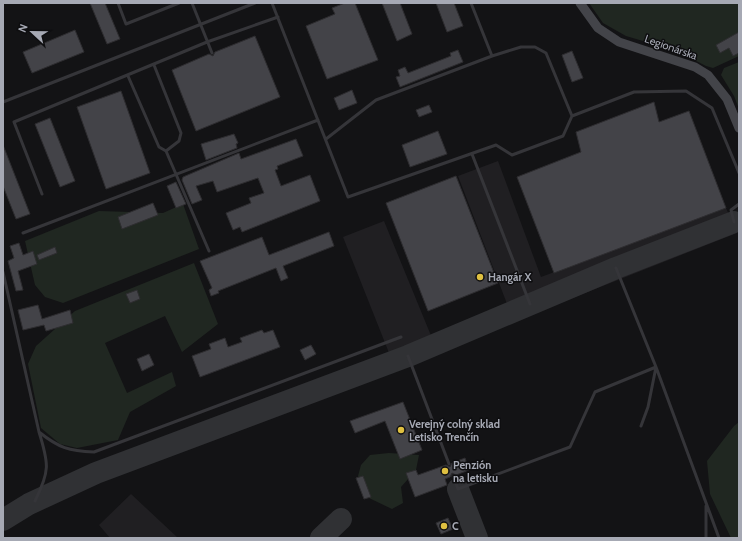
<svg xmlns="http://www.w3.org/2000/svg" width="742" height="541" viewBox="0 0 742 541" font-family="Cabin,sans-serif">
  <rect width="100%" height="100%" fill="#131315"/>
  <!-- built -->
  <path fill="#201f22" d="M498,161L541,277L726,208L737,233L395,368L343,237L384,221L432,338L509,309L458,176Z
    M131,494L177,537V538H110L99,525Z"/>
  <!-- green -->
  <path fill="#202721" d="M589,3H739V56L713,68L706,66L677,51L626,36L603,23Z
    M739,62V109L734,96L721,75L724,68Z
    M183,204L199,249L63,303L45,297L35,285L25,241L99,211L163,213Z
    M194,263L218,324L182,352L165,316L105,343L127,393L172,372L176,386L130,412L118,440L77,448L60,444L41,428L28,364L36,346L75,311Z
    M739,422V538H731L710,494L707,461L734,426Z
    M389,453L419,455L416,470L401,487L403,503L392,509L369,498L358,476L361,465L370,455Z"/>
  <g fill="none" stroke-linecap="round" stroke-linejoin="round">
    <!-- taxiway -->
    <path stroke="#303134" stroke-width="22" d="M458,489L477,538
      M3,520L29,504L96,473L408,356L616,268L734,222
      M321,538L341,519"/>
  </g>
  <!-- building -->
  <path fill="#434348" stroke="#2e2d30" d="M90,3H105L120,39L107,44Z
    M345,3H355L378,60L327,79L306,26L335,14L332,8Z
    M382,3H400L412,34L397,41Z
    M436,3H454L463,26L447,32Z
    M75,30L84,52L32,73L23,52Z
    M739,32V53L733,56L729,48L720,53L716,45Z
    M255,36L280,97L196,131L172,70L209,54L213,56L215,52Z
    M458,50L463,62L400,87L396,77L400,76L398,70L405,67L408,73L451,56L450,53Z
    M572,51L583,78L572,82L562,55Z
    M352,90L357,103L339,110L334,98Z
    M121,91L150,173L106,189L77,107Z
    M654,102L659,122L689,111L726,208L554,273L517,177L581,152L576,132Z
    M429,105L432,112L419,117L416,110Z
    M50,118L75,181L60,187L35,124Z
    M438,131L447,154L410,167L402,145Z
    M234,134L238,143L236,144L237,148L206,160L201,144Z
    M296,139L303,156L277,166L278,169L275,170L281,186L310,175L320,201L242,232L240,227L233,230L226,213L251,203L249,198L264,193L258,178L217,192L213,181L196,186L202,200L192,204L182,180L183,177L239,153L241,159Z
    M3,145L30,214L16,219L3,186Z
    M456,176L498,283L428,311L386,203Z
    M176,182L186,204L176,208L167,186Z
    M153,203L158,215L122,229L118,217Z
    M329,232L334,246L283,266L288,278L281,281L276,268L218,291L219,293L211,296L209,290L212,288L200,261L262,237L269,255Z
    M19,243L23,255L33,251L37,264L18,271L23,290L16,291L8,261L14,258L10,246Z
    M55,247L57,253L39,260L37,255Z
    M137,290L140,299L130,303L126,294Z
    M38,305L42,319L70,310L73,323L46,331L44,325L23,330L18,310Z
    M262,330L264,333L273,330L280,347L200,377L192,356L211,349L209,344L225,338L228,347L242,342L240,338Z
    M311,345L316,354L305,360L300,350Z
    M149,354L154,365L142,371L137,359Z
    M403,402L422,450L400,459L385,421L355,433L350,421Z
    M465,458L469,470L456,475L452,473L450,477L445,479L447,485L415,497L406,473L416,470L418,475L446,465L450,467L452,463Z
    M363,476L371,497L364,499L356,478Z
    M448,518L453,529L441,534L436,523Z"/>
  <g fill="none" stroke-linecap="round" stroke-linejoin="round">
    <!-- lane -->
    <path stroke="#353539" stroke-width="3" d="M118,3L126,24L179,3
      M192,3L212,53
      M272,3L348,197L496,145L512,155L563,136L572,116L634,92L686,91L712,108L739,173
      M471,3L492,56
      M154,65L181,133L179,141L166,151
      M128,76L159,147L166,151L209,251
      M3,102L255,3
      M326,139L376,100L492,56L521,47H535L546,53L572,116
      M472,154L530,304
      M42,194L14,122L207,42L278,17
      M734,222L731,210L739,204
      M23,233L318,120
      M616,268L656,367L719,538
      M3,272L39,432C59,448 69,451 94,452L401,337
      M408,356L449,464
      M641,426L648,407L656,367
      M453,476L458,489L570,447L595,392L656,367
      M35,501C50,471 49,464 39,432
      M706,538V506"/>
    <!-- secondary -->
    <path stroke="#434449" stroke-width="9" d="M580,3L598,28L619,42L695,67L708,75L727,99L739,128"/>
  </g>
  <!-- markers -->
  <g fill="#dfc041" stroke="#0e0e10" stroke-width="1.5">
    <circle cx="480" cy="277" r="4"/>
    <circle cx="401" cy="430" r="4"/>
    <circle cx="445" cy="471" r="4"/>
    <circle cx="444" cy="526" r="4"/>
  </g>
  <g text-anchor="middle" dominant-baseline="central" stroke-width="3" stroke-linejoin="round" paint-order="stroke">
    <!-- street labels -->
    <g font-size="11" fill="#a6a9b4" stroke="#0e0e10">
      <text transform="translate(671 47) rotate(19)">Legionárska</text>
    </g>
    <!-- poi labels -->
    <g font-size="11" font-weight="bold" fill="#a6a9b4" stroke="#0e0e10" text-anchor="start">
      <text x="488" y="277">Hangár X</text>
      <text x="409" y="424">Verejný colný sklad<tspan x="409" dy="13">Letisko Trenčín</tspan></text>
      <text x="453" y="465">Penzión<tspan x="453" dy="13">na letisku</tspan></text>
      <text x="452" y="526">C</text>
    </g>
  </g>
  <!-- border -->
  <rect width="742" height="541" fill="none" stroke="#a6a9b4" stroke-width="8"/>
  <!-- north arrow -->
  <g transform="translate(32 32) rotate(292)" stroke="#0e0e10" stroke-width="3" paint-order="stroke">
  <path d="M0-3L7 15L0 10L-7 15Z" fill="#a6a9b4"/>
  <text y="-6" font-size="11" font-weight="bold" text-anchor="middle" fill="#a6a9b4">N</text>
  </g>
</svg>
